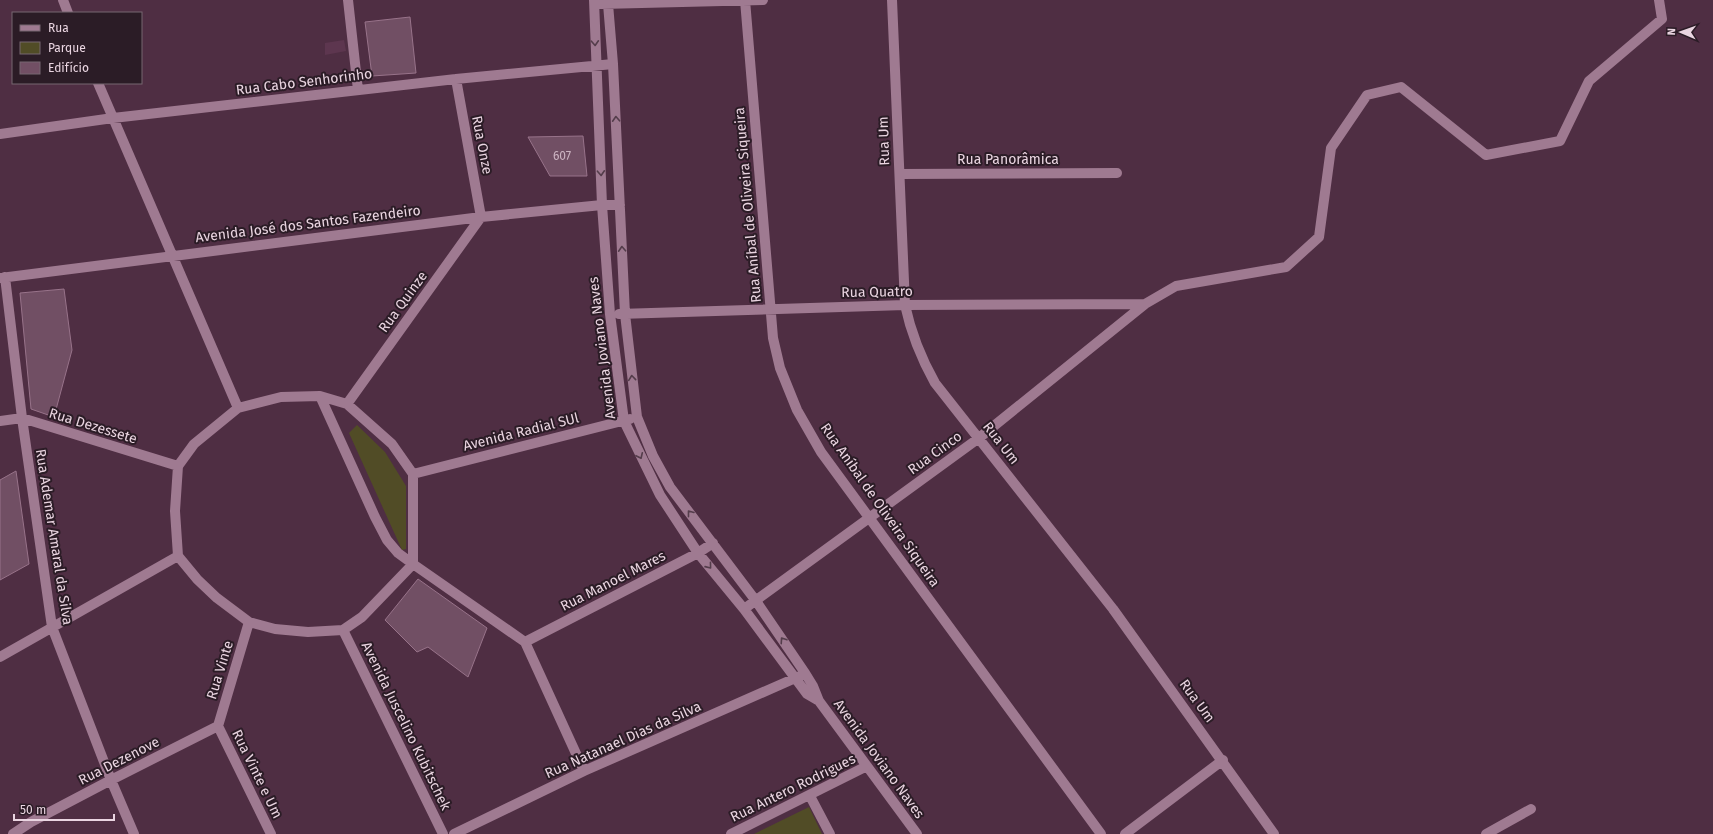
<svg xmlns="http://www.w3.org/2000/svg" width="1713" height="834" viewBox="0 0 1713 834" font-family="'Fira Sans',sans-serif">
  <rect width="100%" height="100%" fill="#4f2e43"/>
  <!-- built -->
  <path fill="#5d364f" d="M344,40L346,51L325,55V43Z"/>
  <!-- green -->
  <path fill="#514c26" d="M357,425L385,452L406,486V549L402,550L349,433Z
    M809,807L822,834H754Z"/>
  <!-- building -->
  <path fill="#714f64" stroke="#98738a" d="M410,17L416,73L372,76L365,22Z
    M583,136L587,176H550L528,137Z
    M64,289L72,350L54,417L31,409L20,293Z
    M16,471L29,564L0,580V480Z
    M418,579L487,628L468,677L428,647L417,652L385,620Z"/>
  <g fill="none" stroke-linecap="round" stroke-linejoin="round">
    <!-- minor -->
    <path stroke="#9f7a91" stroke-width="10" d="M63,0L68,13
      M348,0L358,90
      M594,0L602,205L610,314L624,421L660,495L698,553L744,609L807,694L819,701
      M606,0L608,4L613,64L625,314L637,417L653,456L670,487L756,601L805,673L813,686L819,701L917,834
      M745,0L773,338L780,368L797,410L821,452L1101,834
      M892,0L905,305C911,333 921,358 935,383L1113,609L1274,834
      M601,4L763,0
      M98,83L238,408
      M0,134L113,118L456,79L613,64
      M900,174L1117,173
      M5,277L22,418L52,627L111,780L134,834
      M0,278L481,217L602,205H620
      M619,314L905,305L1145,304
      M320,396L375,517L387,540L398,553L413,564L362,617L343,630L308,632L275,629L249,622L217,598L197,579L178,556L175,511L178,466L194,444L238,408L281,397Z
      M320,396L347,404L392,444L413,474V564L525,642L584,771
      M347,404L481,217L456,79
      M0,421L22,418L178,466
      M413,474L630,419
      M744,609L979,438L1145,304L1176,286L1286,267L1319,237L1331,148L1367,95L1401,87L1486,155L1560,141L1589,81L1662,19L1659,0
      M343,630L443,834
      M525,642L698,553L713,543
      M0,657L178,556
      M218,726L271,834
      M218,726L249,622
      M810,796L830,834
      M13,834L31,822L111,780L218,726
      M454,834L584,771L800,676
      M731,834L867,766
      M1125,834L1223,760
      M1486,834L1531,809"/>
  </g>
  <!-- one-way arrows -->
  <defs><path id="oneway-chevron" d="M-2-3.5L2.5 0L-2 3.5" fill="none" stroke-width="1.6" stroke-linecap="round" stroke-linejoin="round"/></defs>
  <g stroke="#543d4b">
    <use href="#oneway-chevron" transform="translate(595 43) rotate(87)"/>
    <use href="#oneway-chevron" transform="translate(616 119) rotate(-93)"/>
    <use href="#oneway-chevron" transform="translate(601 173) rotate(87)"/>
    <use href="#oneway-chevron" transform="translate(622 249) rotate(-93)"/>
    <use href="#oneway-chevron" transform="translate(632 378) rotate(-96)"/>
    <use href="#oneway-chevron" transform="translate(640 456) rotate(65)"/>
    <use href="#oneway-chevron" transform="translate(690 513) rotate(-128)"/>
    <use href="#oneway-chevron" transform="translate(709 566) rotate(51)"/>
    <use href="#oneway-chevron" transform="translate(783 640) rotate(-124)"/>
  </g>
  <g text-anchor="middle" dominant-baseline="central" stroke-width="4" stroke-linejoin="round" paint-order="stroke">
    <!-- number labels -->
    <g font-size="12" fill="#ccb4c2">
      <text x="562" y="156">607</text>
    </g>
    <!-- street labels -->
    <g font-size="14" fill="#ead5e1" stroke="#2b1c26">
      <text transform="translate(304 82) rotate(-7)">Rua Cabo Senhorinho</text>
      <text transform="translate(884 141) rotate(-92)">Rua Um</text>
      <text transform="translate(482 145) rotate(79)">Rua Onze</text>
      <text x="1008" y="159">Rua Panorâmica</text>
      <text transform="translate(748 205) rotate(-95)">Rua Aníbal de Oliveira Siqueira</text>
      <text transform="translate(308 224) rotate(-7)">Avenida José dos Santos Fazendeiro</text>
      <text transform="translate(877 292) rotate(-1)">Rua Quatro</text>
      <text transform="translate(403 302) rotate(-54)">Rua Quinze</text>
      <text transform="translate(602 348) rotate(-97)">Avenida Joviano Naves</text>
      <text transform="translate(93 426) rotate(17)">Rua Dezessete</text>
      <text transform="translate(521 432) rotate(-14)">Avenida Radial SUl</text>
      <text transform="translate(1001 443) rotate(52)">Rua Um</text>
      <text transform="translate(935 453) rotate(-36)">Rua Cinco</text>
      <text transform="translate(880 505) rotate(55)">Rua Aníbal de Oliveira Siqueira</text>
      <text transform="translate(54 537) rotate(81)">Rua Ademar Amaral da Silva</text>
      <text transform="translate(613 581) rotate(-27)">Rua Manoel Mares</text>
      <text transform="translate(220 670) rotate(-73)">Rua Vinte</text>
      <text transform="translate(1197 701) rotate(54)">Rua Um</text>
      <text transform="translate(406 726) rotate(64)">Avenida Juscelino Kubitschek</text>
      <text transform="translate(623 740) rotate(-24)">Rua Natanael Dias da Silva</text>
      <text transform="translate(879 759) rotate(54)">Avenida Joviano Naves</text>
      <text transform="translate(119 761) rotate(-27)">Rua Dezenove</text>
      <text transform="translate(257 774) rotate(64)">Rua Vinte e Um</text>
      <text transform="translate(793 788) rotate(-26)">Rua Antero Rodrigues</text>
    </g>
  </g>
  <!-- legend -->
  <rect x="12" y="12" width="130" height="72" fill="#2b1c26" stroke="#776671"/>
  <rect x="20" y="25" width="20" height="6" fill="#9f7a91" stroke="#776671"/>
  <text x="48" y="32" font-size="12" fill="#ead5e1">Rua</text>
  <rect x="20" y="42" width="20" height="12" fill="#514c26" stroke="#776671"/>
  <text x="48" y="52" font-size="12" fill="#ead5e1">Parque</text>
  <rect x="20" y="62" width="20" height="12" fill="#714f64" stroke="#776671"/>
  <text x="48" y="72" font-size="12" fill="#ead5e1">Edifício</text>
  <!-- north arrow -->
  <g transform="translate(1681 32) rotate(272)" stroke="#2b1c26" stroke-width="3" paint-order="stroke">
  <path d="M0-3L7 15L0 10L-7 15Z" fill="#ead5e1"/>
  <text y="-6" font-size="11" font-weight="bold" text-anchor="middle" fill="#ead5e1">N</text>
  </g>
  <!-- scale -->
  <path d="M14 814v6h100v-6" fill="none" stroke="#ead5e1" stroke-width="2"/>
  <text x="20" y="814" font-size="12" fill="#ead5e1" stroke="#2b1c26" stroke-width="3" paint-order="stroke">50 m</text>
</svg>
